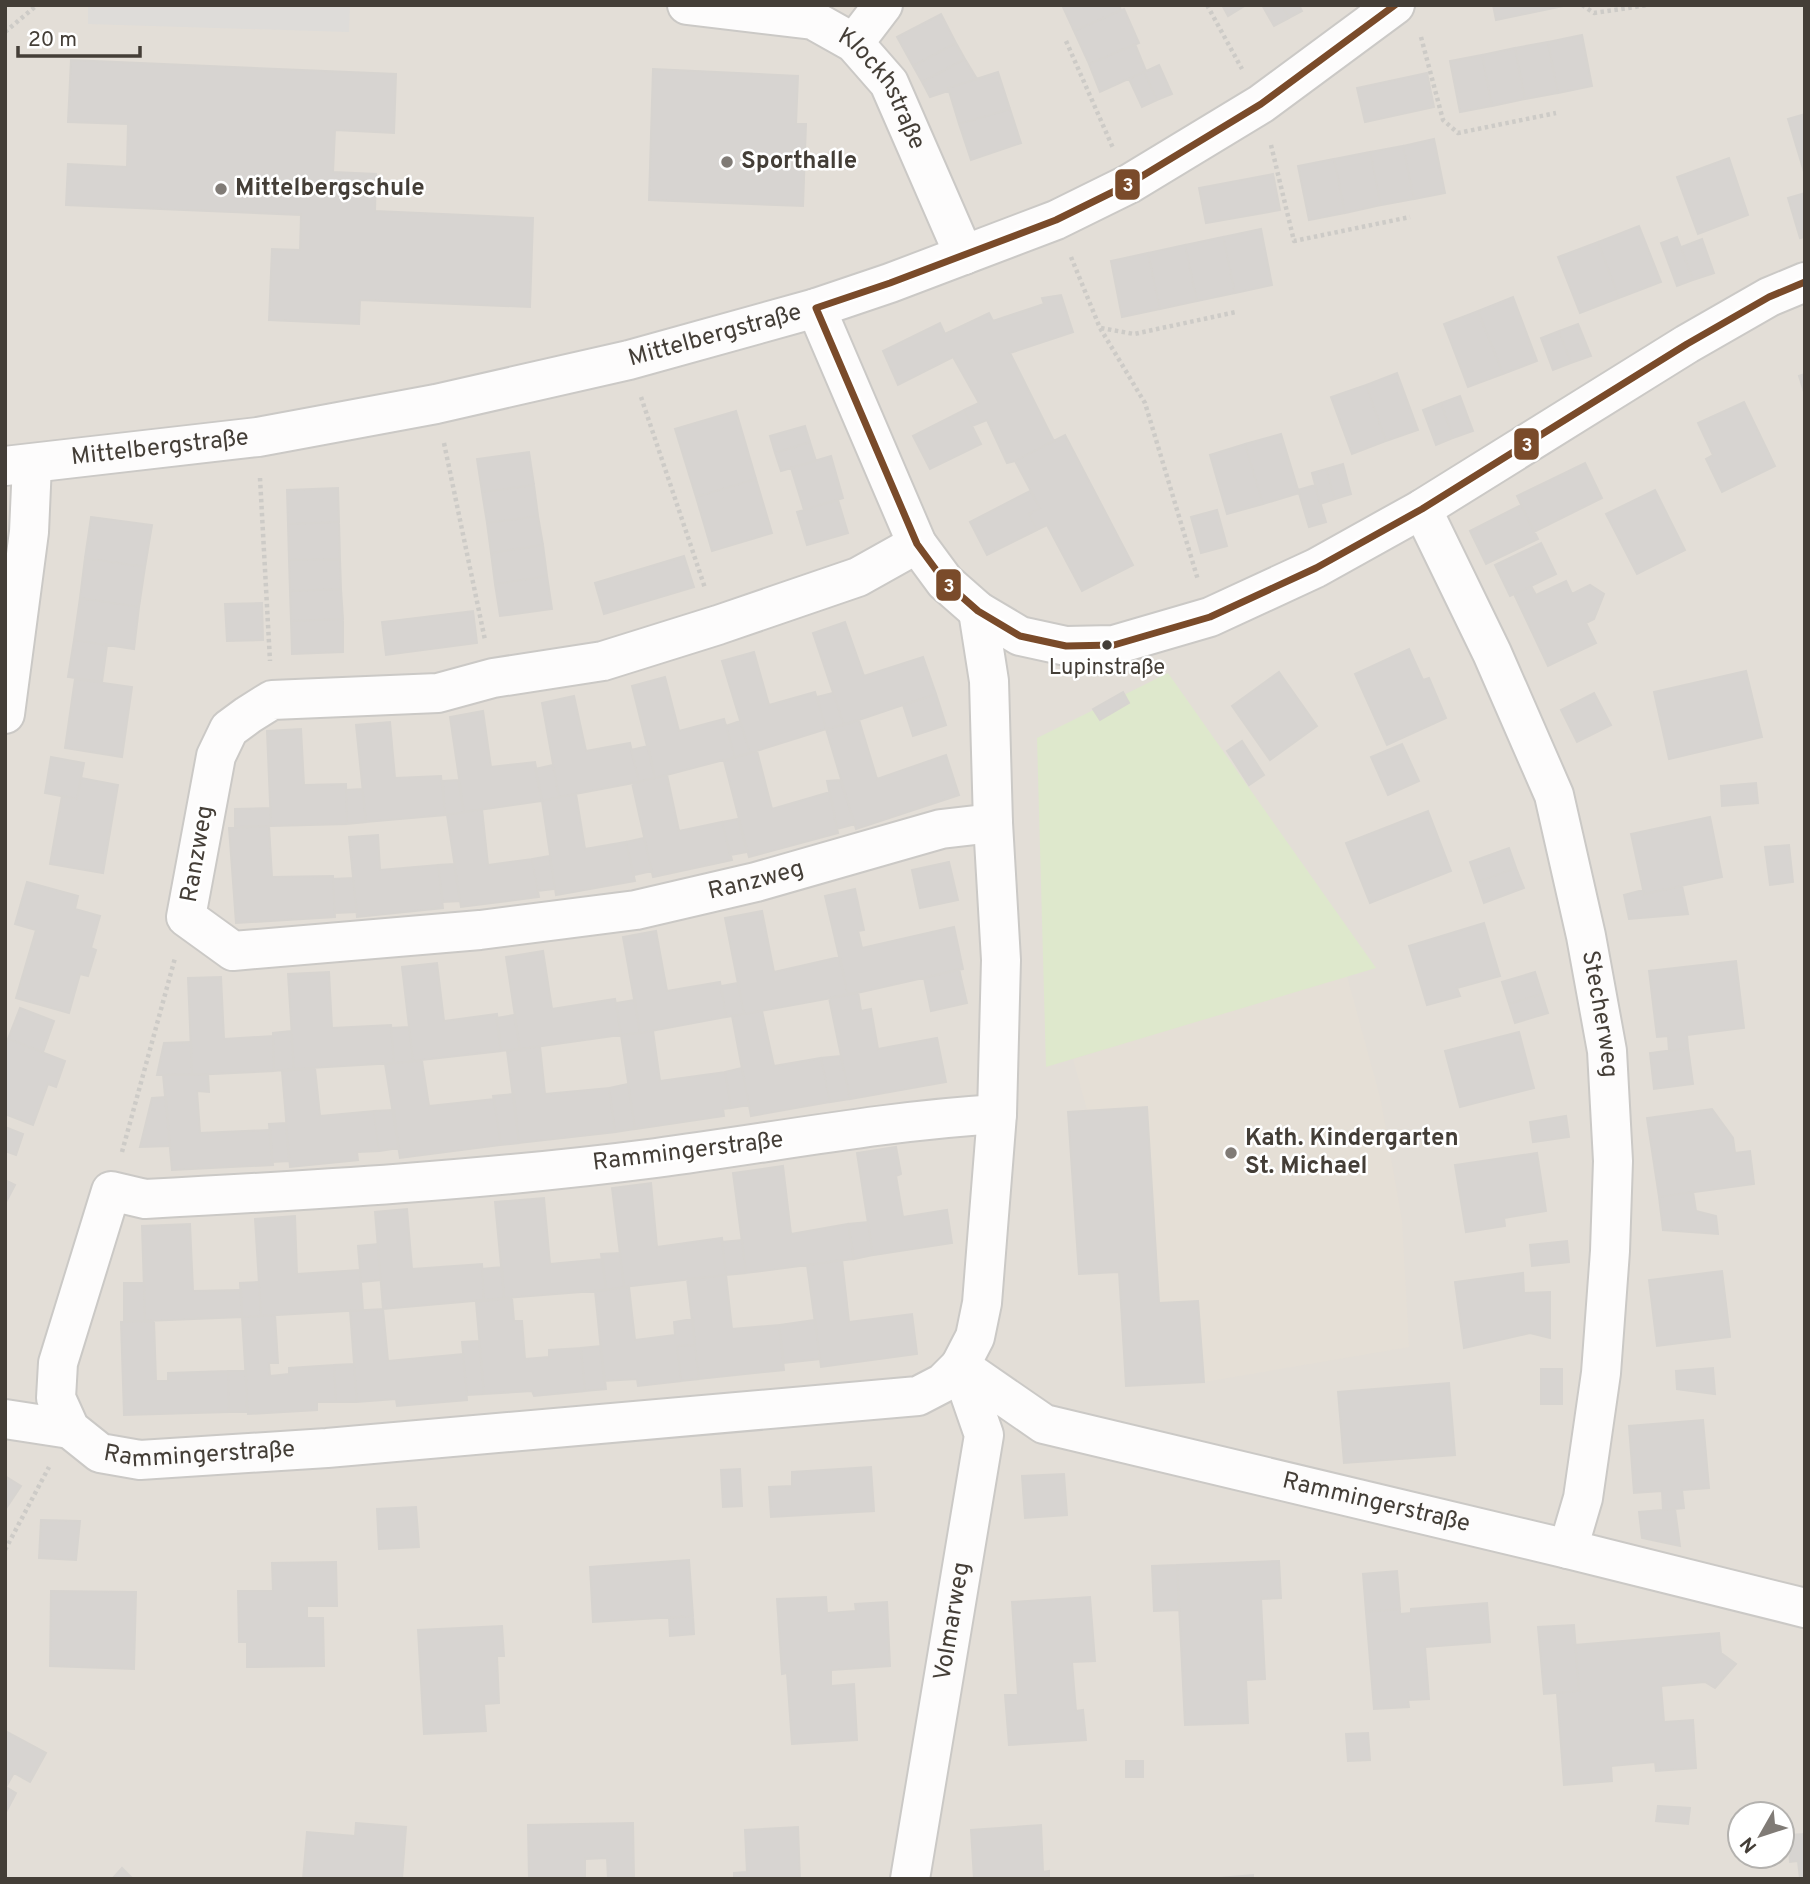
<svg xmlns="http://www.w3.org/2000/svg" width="1810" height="1884" viewBox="0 0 1810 1884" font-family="Overpass,sans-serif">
  <rect width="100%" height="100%" fill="#efedea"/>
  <!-- residential -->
  <path fill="#e3ded7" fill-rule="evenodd" d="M5,5H1805V1879H5ZM1740,1814H1782V1856H1740Z"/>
  <!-- education -->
  <path fill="#e5dfd6" d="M1347,976L1381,1101L1402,1220L1409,1347L1204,1382L1126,1386L1119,1272L1079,1274L1068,1112L1087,1110L1073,1059Z"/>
  <!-- green -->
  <path fill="#dee8cc" d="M1168,673L1376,968L1046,1067L1037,738Z"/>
  <!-- parking -->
  <path fill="#dedcd9" d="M88,5H350L349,32L88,24Z"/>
  <!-- building -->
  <path fill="#d7d4d1" stroke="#d7d4d0" stroke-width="2" d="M1062,5H1119L1121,10L1074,31Z
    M1222,5H1246L1228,16Z
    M1262,5H1282L1289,18L1274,26Z
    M1282,5H1299L1302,11L1289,18Z
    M1493,5H1568L1496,20Z
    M1124,9L1139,43L1089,64L1074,31Z
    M941,14L956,43L913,66L897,37Z
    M1582,35L1592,86L1558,93L1548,42Z
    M1548,42L1558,93L1525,99L1515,48Z
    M956,43L965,59L922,82L913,66Z
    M1135,44L1146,71L1100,92L1089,64Z
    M1515,48L1525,99L1492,106L1482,55Z
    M1482,55L1492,106L1460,112L1450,61Z
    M965,59L977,79L948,88V91L930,97L922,82Z
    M71,60L396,74L394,133L335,130L333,172L376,174L375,211L533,218L530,307L360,300L359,324L269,320L272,249L300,250L301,215L66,205L68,164L127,167L128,124L68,122Z
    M1159,65L1172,94L1157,100L1144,72Z
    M653,69L798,76L796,124H806L803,206L649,200Z
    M998,72L1010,109L959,124L948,88Z
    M1144,72L1157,100L1142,107L1129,79Z
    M1427,73L1434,107L1365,122L1357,88Z
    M1010,109L1021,143L971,160L959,124Z
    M1805,114V175L1788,119Z
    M1434,139L1445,193L1414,199L1403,146Z
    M1403,146L1414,199L1381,205L1370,152Z
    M1370,152L1381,205L1345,213L1334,159Z
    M1729,158L1748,215L1698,234L1677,177Z
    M1334,159L1345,213L1309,220L1298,166Z
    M1273,174L1280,210L1206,223L1199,188Z
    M1805,193V237L1800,238L1788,198Z
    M1639,226L1661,282L1619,298L1598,242Z
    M1261,229L1272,285L1235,293L1223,237Z
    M1223,237L1235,293L1197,301L1185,245Z
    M1677,237L1693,280L1677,286L1661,243Z
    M1702,239L1714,273L1693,280L1681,247Z
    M1598,242L1619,298L1580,313L1558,257Z
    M1185,245L1197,301L1160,309L1148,253Z
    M1148,253L1160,309L1122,317L1111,261Z
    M1061,295L1073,332L1010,353L1054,441L1015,461L1007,463L987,420L972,426L964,410L979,403L953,357L898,385L883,351L940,323L945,334L989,313L993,321L1044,304L1042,298Z
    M1513,297L1537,361L1503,374L1478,311Z
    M1478,311L1503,374L1468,387L1444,324Z
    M1578,324L1591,356L1571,363L1559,331Z
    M1559,331L1571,363L1553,370L1541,338Z
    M1397,373L1418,430L1386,441L1366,385Z
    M1805,374V395L1799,376Z
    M1366,385L1386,441L1352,454L1331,397Z
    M1460,396L1473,431L1453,438L1441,403Z
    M1744,402L1775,466L1722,492L1706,459L1713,455L1698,423Z
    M1441,403L1453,438L1436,445L1423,410Z
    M964,410L981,444L930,469L913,436Z
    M736,411L756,479L696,497L675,429Z
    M805,426L810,442L775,453L770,436Z
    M1281,434L1299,493L1263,504L1245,444Z
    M1065,435L1133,565L1082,591L1047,525L1037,530L1029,514L1040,508L1015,461Z
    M810,442L816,461L781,471L775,453Z
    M1245,444L1263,504L1227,514L1210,455Z
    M529,452L534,485L482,492L477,459Z
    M831,456L843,498L804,510L791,468Z
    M1585,463L1602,498L1534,532L1517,496Z
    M1343,464L1351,494L1335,499L1326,469Z
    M1326,469L1335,499L1320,504L1312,473Z
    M756,479L772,533L712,551L696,497Z
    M534,485L538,516L487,523L482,492Z
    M1315,485L1326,522L1309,527L1298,490Z
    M338,488L339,522L288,524L287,490Z
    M1655,490L1685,550L1637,574L1606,514Z
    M1030,491L1040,508L1029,514L1037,530L987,555L970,522Z
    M838,500L848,533L807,545L797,512Z
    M1521,505L1538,539L1486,564L1470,531Z
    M1217,510L1227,546L1201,553L1191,517Z
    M538,516L543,545L491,553L487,523Z
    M91,517L152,525L145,567L85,558Z
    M339,522L340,559L289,560L288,524Z
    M1541,543L1556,574L1510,596L1495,565Z
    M543,545L547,576L495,584L491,553Z
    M684,556L694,587L604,614L595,583Z
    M85,558L145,567L139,607L80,598Z
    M340,559L341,589L290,591L289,560Z
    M547,576L552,609L500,616L495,584Z
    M1566,581L1572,594L1590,585L1604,594L1594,619L1586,623L1596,643L1548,666L1514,594L1531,586L1536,595Z
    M341,589L343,619L291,621L290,591Z
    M80,598L139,607L134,649L74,640Z
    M262,603L263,640L227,641L225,604Z
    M473,611L477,643L386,655L382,622Z
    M343,619V652L292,654L291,621Z
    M845,622L864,676L923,657L936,694L844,725L813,633Z
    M74,640L107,645L102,682L68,677Z
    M1409,649L1423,680L1429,678L1446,718L1387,745L1355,674Z
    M754,652L769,705L815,692L826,729L750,753L722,661Z
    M1746,671L1762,737L1669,759L1654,692Z
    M1279,672L1317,726L1270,760L1232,706Z
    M665,677L679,731L724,719L735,757L655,778L632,686Z
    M75,679L132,687L122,757L65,748Z
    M1123,692L1129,703L1100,720L1093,709Z
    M833,693L844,725L826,729L817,697Z
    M1594,693L1611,725L1577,742L1561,710Z
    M936,694L946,725L913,736L903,705Z
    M574,696L586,751L630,743L639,782L559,797L542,703Z
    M483,711L491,767L535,762L542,801L464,812L450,717Z
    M859,720L877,779L946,755L959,795L856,829L826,729Z
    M740,721L750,753L735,757L726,726Z
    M390,722L395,778L441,776L445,815L366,822L356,725Z
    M301,729L304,785L346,784L347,824L271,826L267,731Z
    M1242,741L1264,775L1249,785L1227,751Z
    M1402,744L1419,781L1388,795L1371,757Z
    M648,746L655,778L639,782L631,750Z
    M757,751L772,809L830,792L838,833L749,857L724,761Z
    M51,757L84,763L77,799L45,793Z
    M553,765L559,797L542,801L535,769Z
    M667,775L679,831L722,822L732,860L653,877L632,783Z
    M81,778L118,785L103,873L50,864L62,796L77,799Z
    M458,780L464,812L445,815L443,781Z
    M840,780L855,824L837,829L827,781Z
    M1756,783L1758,803L1722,806L1721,786Z
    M362,789L366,822L347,824L346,790Z
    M576,794L585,849L626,842L635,881L556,895L542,801Z
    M270,808L271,826L235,827V809Z
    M482,809L488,865L532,859L539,897L461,907L447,815Z
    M1428,811L1451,871L1370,903L1346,843Z
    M1710,817L1722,877L1644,894L1631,834Z
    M738,819L747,852L730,855L722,822Z
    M269,826L272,877L333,876L335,917L236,923L229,828Z
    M378,835L380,870L438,865L443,908L357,917L349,837Z
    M644,838L652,871L634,875L626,842Z
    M1789,845L1793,882L1770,885L1765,847Z
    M1509,848L1516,868L1477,882L1470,862Z
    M550,856L555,889L538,891L532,859Z
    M949,862L958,900L920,908L912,870Z
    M454,864L460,901L443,902L438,865Z
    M1516,868L1524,888L1484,903L1477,882Z
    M353,878L357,912L335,913L333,879Z
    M27,882L78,896L75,909L100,916L91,948L96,950L88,976L80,974L69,1013L16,998L36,930L15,924Z
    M1682,886L1688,914L1629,919L1624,895L1643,890L1644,894Z
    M855,889L864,930L858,931L862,948L954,927L963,969L848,995L825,896Z
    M762,911L774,972L840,957L848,995L744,1014L725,918Z
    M1484,923L1500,976L1457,988L1460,996L1427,1005L1409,946Z
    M656,931L667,991L720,982L726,1017L640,1033L623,937Z
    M543,951L552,1009L615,999L621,1035L520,1049L506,957Z
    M1736,961L1744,1028L1687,1035L1688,1048L1669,1051L1668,1036L1657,1037L1649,971Z
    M437,963L444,1021L497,1014L501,1051L413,1061L402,967Z
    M959,969L967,1003L931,1011L924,978Z
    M329,972L332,1028L391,1025L394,1063L294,1069L288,974Z
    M1535,972L1542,994L1509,1004L1502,982Z
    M221,977L224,1039L273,1036L274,1071L192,1075L188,978Z
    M738,983L744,1014L726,1017L721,986Z
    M858,992L861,1011L871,1009L878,1049L937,1038L946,1082L850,1099L829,998Z
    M1542,994L1548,1013L1515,1023L1509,1004Z
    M635,1000L640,1033L621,1035L616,1003Z
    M20,1008L54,1021L43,1052L8,1039Z
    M762,1011L774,1066L821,1058L830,1102L751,1116L732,1016Z
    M514,1015L520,1049L501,1051L496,1018Z
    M409,1027L413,1061L394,1063L391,1028Z
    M291,1031L294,1069L274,1071L273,1033Z
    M653,1031L660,1081L725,1072L731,1108L723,1109L724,1116L635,1129L621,1035Z
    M1519,1032L1534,1088L1460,1107L1445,1051Z
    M8,1039L65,1061L56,1087L48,1084L33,1125L5,1114V1046Z
    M191,1042L192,1075H157L164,1043Z
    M540,1046L545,1094L609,1088L615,1132L519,1143L507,1051Z
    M1688,1048L1693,1084L1654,1089L1650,1053Z
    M841,1056L850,1099L830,1102L821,1058Z
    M422,1061L429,1106L494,1099L501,1145L400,1158L385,1064Z
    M315,1068L320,1116L374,1111L379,1151L357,1152L358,1160L290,1167L282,1071Z
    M742,1068L749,1105L731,1108L725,1072Z
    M208,1074L209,1092L197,1091L200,1133L270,1130L273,1165L172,1170L163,1075Z
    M628,1084L635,1129L615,1132L609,1088Z
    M514,1094L519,1143L501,1145L493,1096Z
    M166,1097L170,1146L140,1147L152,1098Z
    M1147,1107L1159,1303L1198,1301L1204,1382L1126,1386L1119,1272L1079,1274L1068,1112Z
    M1712,1109L1733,1138L1735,1153L1750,1151L1754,1184L1659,1197L1647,1118Z
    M394,1110L399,1148L379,1151L374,1111Z
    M1566,1116L1569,1137L1533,1142L1530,1122Z
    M286,1123L289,1161L272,1162L269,1124Z
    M5,1127L23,1134L16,1155L5,1151Z
    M896,1147L901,1174L896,1176L903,1217L947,1210L952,1243L873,1255L857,1153Z
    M1537,1153L1546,1211L1504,1218L1505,1226L1466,1232L1455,1165Z
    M783,1166L791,1234L848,1224L854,1259L746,1273L733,1173Z
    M5,1180L15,1185L5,1204Z
    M651,1183L657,1247L722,1238L726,1275L624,1287L612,1188Z
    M1693,1192L1696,1211L1716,1216L1718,1234L1663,1230L1659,1197Z
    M544,1198L550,1264L603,1259L606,1290L504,1298L495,1202Z
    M407,1209L412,1269L482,1264L484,1300L383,1309L375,1212Z
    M295,1216L297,1274L360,1270L363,1310L261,1316L255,1219Z
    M868,1222L873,1255L854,1259L848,1224Z
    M190,1224L193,1291L241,1290L242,1317L145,1321L142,1226Z
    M742,1240L746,1273L726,1275L722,1242Z
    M1567,1241L1569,1262L1532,1266L1530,1245Z
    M378,1244L381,1280L361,1282L358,1246Z
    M620,1253L624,1287L606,1290L601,1254Z
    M842,1260L849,1322L912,1314L917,1354L821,1367L807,1265Z
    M502,1267L504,1298L484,1300L482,1269Z
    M1722,1271L1730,1337L1657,1346L1649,1280Z
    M1523,1273L1524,1293L1550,1292V1338L1530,1333L1464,1348L1455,1282Z
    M726,1275L732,1329L779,1325L784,1370L699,1379L687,1279Z
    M259,1282L261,1316L242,1317L240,1283Z
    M124,1283H144L145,1321H124Z
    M629,1287L635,1340L675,1335L674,1322L693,1319L695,1345L677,1346L681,1381L638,1386L637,1379L604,1381L595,1291Z
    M512,1298L514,1321H522L525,1359L549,1357V1350L581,1348L585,1391L534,1396L532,1391L484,1394L476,1302Z
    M383,1309L388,1361L463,1354L467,1400L397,1406L396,1399L357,1402L350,1311Z
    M275,1315L278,1363H269L270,1376L289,1374V1368L334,1365L336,1402H317V1410L248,1414L242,1317Z
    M815,1320L820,1359L784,1363L779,1325Z
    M154,1321L156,1381H168V1373L228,1371L229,1412L124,1415L121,1322Z
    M479,1341L484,1394L467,1395L462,1342Z
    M695,1345L699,1379L681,1381L677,1346Z
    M601,1346L606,1389L585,1391L581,1348Z
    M354,1364L357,1402H336L334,1365Z
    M1713,1368L1715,1394L1677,1389L1676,1371Z
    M1541,1369H1562V1404H1541Z
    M228,1371H246L247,1412H229Z
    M1449,1383L1455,1455L1344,1463L1338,1392Z
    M1703,1420L1709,1488L1682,1490L1684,1508L1663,1510L1662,1491L1634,1493L1629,1426Z
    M871,1467L874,1511L771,1517L769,1487L792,1486V1472Z
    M740,1469L742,1506L723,1507L721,1470Z
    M1064,1474L1067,1515L1025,1518L1022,1476Z
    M5,1476L21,1486L5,1510Z
    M416,1507L419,1547L379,1549L377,1509Z
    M1675,1509L1680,1546L1642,1538L1639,1512Z
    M41,1520L80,1521L76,1560L39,1558Z
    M689,1560L693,1616L593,1622L590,1567Z
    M1279,1561L1281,1598L1261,1599L1265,1679L1246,1680L1248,1723L1185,1725L1177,1565Z
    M336,1562L337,1606H307V1618H323L324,1666L247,1667V1642H239L238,1591H273L272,1563Z
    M1177,1565L1179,1610L1154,1611L1152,1566Z
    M1397,1571L1400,1609L1366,1612L1363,1574Z
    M51,1591L136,1592L134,1669L50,1666Z
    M826,1597L827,1613L856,1611L855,1604L887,1602L890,1666L831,1670V1686L854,1684L857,1740L792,1744L787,1673L782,1674L777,1599Z
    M1090,1597L1095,1661L1072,1662L1076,1711L1083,1710L1086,1740L1009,1745L1005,1695H1018L1012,1602Z
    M1487,1603L1490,1642L1425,1647L1429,1699L1408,1700L1409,1707L1374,1709L1366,1612L1400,1609V1614L1411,1613V1609Z
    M693,1616L694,1634L670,1636L669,1618Z
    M1574,1625L1579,1691L1544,1694L1538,1627Z
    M502,1626L504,1656H497L499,1703L484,1704L486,1731L424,1734L418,1630Z
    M1719,1633L1721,1653L1736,1664L1715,1688L1705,1682L1661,1686L1664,1722L1693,1720L1696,1768L1656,1771L1655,1762L1611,1766L1612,1781L1564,1785L1557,1693L1579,1691L1575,1645Z
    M5,1731L46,1753L30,1782L14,1773L6,1787L16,1793L5,1814Z
    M1368,1733L1370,1760L1348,1761L1346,1734Z
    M1126,1761H1143V1777H1126Z
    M1658,1806L1690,1808L1688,1824L1656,1821Z
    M356,1823L406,1827L402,1879H405H303L307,1832L355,1836Z
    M633,1823L634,1879H608L607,1858L585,1859V1879H529L528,1825Z
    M1041,1825L1043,1872L1049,1871V1879H974L971,1830Z
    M798,1827L800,1879H734V1873L747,1872L745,1830Z
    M1805,1834V1879H1800L1798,1861L1790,1862L1788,1835Z
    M122,1868L133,1879H112Z
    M1253,1875V1879H1207Z"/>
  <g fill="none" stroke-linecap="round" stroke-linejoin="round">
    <defs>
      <g id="minor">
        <path id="s1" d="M687,5L813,20L854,43L889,83L964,255"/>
        <path d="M854,43L883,5"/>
        <path d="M816,308L917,544L945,582L978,611L1020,636L1066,646L1114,645L1210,617L1316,568L1422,509L1687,344L1769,297L1805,282"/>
        <path id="s2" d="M5,466L258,437L436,404L629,360L816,308L890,283L1056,220L1129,184L1261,104L1395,5"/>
        <path id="s3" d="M1422,509L1492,653L1554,795L1586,936L1607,1051L1613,1161L1610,1251L1601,1373L1583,1498L1568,1549"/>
        <path id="s4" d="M917,544L858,577L718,625L603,661L493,678L438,693L272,700L248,715L229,729L216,756L186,917L233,951L480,930L636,910L756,882L941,829L993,823"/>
        <path d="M5,714L29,532L32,464"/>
        <path id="s5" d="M997,1114C883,1121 770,1143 656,1158C486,1180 315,1190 145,1199L111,1191L58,1363L56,1398L70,1429L100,1453L140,1460L327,1448L918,1396L943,1383L960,1366L1044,1424L1568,1549L1805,1608"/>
        <path d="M5,1419L70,1429"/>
        <path id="s6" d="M910,1879L984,1435L960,1366L975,1337L982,1303L997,1114L1001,960L993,823L989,681L978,611"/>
      </g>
    </defs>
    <!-- minor casing -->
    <use href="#minor" stroke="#cbc9c6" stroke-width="42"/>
    <!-- path -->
    <path stroke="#cdcbc7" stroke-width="4.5" stroke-dasharray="3.5 3.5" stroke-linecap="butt" d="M1207,5L1242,69
      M1582,5L1594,13L1648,5
      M5,32L37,5
      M1421,37L1443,120L1458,133L1556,113
      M1066,41L1113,148
      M1271,145L1294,241L1410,217
      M1071,257L1100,328L1145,403L1198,580
      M1101,328L1134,334L1236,312
      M641,397L705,588
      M444,443L485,640
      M260,478L270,661
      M122,1152L175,958
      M5,1550L49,1467"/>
    <!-- minor -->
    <use href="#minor" stroke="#fdfcfc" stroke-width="38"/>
    <defs>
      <path id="bus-1" d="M1395,5L1261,104L1129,184L1056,220L890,283L816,308L917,544L945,582L978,611L1020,636L1066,646L1114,645L1210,617L1316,568L1422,509L1687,344L1769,297L1805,282"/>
    </defs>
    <!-- bus-1 casing -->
    <use href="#bus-1" stroke="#fff" stroke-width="12"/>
    <!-- bus-1 -->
    <use href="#bus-1" stroke="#7a4b2a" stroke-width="7"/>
  </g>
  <!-- markers -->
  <g fill="#807b76" stroke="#fff" stroke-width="2.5">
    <circle cx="727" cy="162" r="7"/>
    <circle cx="221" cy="189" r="7"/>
    <circle cx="1231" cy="1153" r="7"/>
  </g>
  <circle fill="#443e37" stroke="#fff" stroke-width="2.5" cx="1107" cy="645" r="6"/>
  <g text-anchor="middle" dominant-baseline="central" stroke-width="5" stroke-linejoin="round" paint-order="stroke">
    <!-- bus labels -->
    <g font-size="22" fill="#443e37" stroke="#fff">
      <text x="1107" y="668">Lupinstraße</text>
    </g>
    <!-- street labels -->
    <g font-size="24" fill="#443e37" stroke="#fff">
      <text stroke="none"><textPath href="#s1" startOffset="228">Klockhstraße</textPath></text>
      <text stroke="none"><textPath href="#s2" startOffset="723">Mittelbergstraße</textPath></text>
      <text stroke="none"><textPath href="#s2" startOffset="156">Mittelbergstraße</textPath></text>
      <text transform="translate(198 854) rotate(-80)">Ranzweg</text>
      <text stroke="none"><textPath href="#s4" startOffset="1503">Ranzweg</textPath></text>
      <text stroke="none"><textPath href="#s3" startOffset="539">Stecherweg</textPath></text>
      <text transform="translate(688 1152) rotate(-7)">Rammingerstraße</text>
      <text stroke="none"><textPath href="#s5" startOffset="1279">Rammingerstraße</textPath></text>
      <text stroke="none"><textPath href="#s5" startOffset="2496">Rammingerstraße</textPath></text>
      <text stroke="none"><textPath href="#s6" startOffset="261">Volmarweg</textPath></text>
    </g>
    <!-- poi labels -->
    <g font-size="24" font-weight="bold" fill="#443e37" stroke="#fff" text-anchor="start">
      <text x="741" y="162">Sporthalle</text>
      <text x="235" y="189">Mittelbergschule</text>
      <text x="1245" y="1139">Kath. Kindergarten<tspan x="1245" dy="28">St. Michael</tspan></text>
    </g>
  </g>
  <g stroke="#fff" stroke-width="2.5">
    <rect x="1114" y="168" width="27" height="33" rx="7" fill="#7a4b2a"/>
    <rect x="1513" y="427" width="27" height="34" rx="7" fill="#7a4b2a"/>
    <rect x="935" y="568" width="27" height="34" rx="7" fill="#7a4b2a"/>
  </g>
  <g font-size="19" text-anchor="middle" font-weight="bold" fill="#fff">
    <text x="1128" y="191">3</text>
    <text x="1527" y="451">3</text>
    <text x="949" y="592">3</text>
  </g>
  <!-- border -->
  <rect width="1810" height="1884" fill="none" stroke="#443e37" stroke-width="14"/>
  <!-- north arrow -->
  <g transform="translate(1761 1835) rotate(231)"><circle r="33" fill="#ffffff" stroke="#b4b2af" stroke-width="2"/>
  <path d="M0-5L12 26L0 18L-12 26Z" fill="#807b76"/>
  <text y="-10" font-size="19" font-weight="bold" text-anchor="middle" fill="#443e37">N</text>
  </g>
  <!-- scale -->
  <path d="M18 46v10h122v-10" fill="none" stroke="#443e37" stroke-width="3.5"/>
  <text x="28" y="46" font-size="21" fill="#443e37" stroke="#ffffff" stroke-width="5" paint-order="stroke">20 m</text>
</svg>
